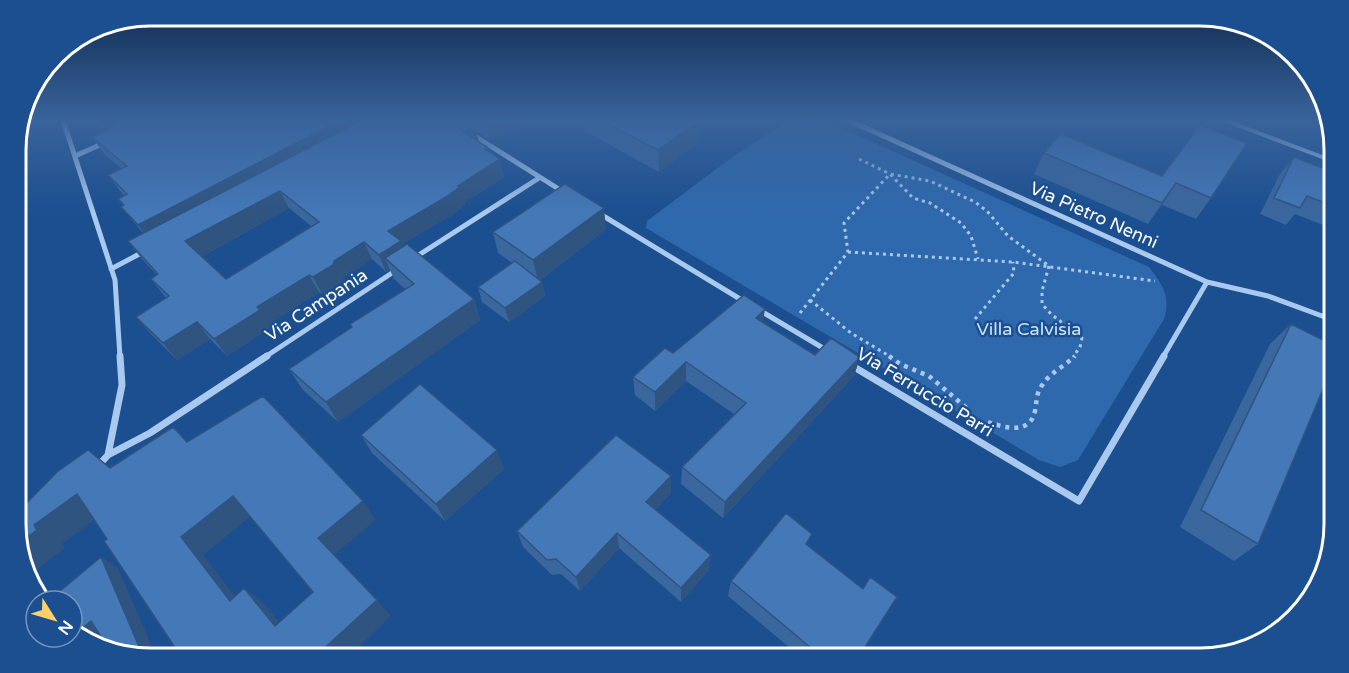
<svg xmlns="http://www.w3.org/2000/svg" width="1349" height="673" viewBox="0 0 1349 673" font-family="'Varela Round',sans-serif">
  <rect width="100%" height="100%" fill="#1b4f8f"/>
  <!-- green -->
  <path fill="#2e69ad" d="M789,120L826,121L1149,267C1163,286 1171,296 1164,319L1078,460L1060,467L1039,460L646,228L647,221L731,158Z"/>
  <g fill="none" stroke-linecap="round" stroke-linejoin="round">
    <!-- path-far1 -->
    <path stroke="#a9c9ee" stroke-width="3" stroke-dasharray="3 4" stroke-linecap="butt" d="M859,159L890,174L913,198L930,203L961,223L971,236L978,259
      M848,252L1013,262L1155,281
      M1049,266L1042,291V304L1051,314L1082,338L1080,347L1073,357
      M810,300L851,333L891,357
      M800,313L848,252L844,223L890,174L930,181L975,202L987,211L1008,236L1049,266
      M975,319L1014,273L1013,262"/>
    <!-- path -->
    <path stroke="#a9c9ee" stroke-width="4.5" stroke-dasharray="4 5" stroke-linecap="butt" d="M889,356L900,364L929,376L969,410
      M988,422C1005,428 1030,435 1035,411C1037,401 1036,392 1043,384C1051,372 1065,366 1075,356"/>
    <!-- service -->
    <path stroke="#a9c9ee" stroke-width="4" d="M1224,120L1333,161"/>
    <!-- minor-far1 -->
    <path stroke="#a9c9ee" stroke-width="5" d="M63,120L115,280L120,357
      M848,120L1207,282L1268,296L1333,320
      M473,135L565,193
      M75,156L104,143
      M600,214L745,302
      M414,258L539,178
      M111,269L145,251
      M759,310L828,351
      M265,357L398,269
      M1163,357L1207,282"/>
    <!-- minor -->
    <path stroke="#a9c9ee" stroke-width="7" d="M849,364L1079,501L1164,356
      M108,455L150,433L267,356
      M97,467L108,455L122,385L120,356"/>
  </g>
  <!-- wall -->
  <path fill="#3a679d" fill-rule="evenodd" d="M90,120H515L517,129L490,140L476,131L479,142L487,147L488,152L500,159L504,177L465,202V205L452,215L402,244L403,247L474,299L480,320L338,422L302,389L289,369L352,327L405,289L394,279L390,270L386,272L372,259L343,278L342,282L322,294L319,292L269,324L271,327L227,356L210,339L177,360L151,334L136,317L166,298L151,279L157,275L141,258L128,241L143,233L121,207L123,206L118,199L124,196L108,175L122,169L105,155L92,137L105,131ZM289,208L311,226L226,279L201,257Z
    M583,120H696L699,121L698,142L659,172L585,131Z
    M1061,134L1211,198L1196,219L1162,205L1148,224L1034,174L1044,153Z
    M1294,157L1330,171L1333,167V229L1295,214L1286,225L1260,214L1280,174Z
    M606,229L540,280L542,282L545,296L509,322L482,302L478,287L512,263L498,253L493,232Z
    M763,323L815,355L860,357L854,376L723,518L681,484L682,467L734,414L686,381L655,411L635,395L633,377Z
    M1291,324L1258,544L1234,561L1180,527L1270,344Z
    M361,435L504,469L445,521L372,453Z
    M671,476V493L655,510L709,570L681,602L619,548L580,591L561,574L552,575L523,547L517,531Z
    M808,546L858,658H802L728,596L731,581Z"/>
  <!-- shaded-wall -->
  <path fill="#305480" d="M100,120H144L113,127L108,124L114,133L111,135Z
    M341,120H381L151,242L138,225Z
    M493,120H515L517,129L490,140L486,123Z
    M699,121L698,142L659,172L658,150Z
    M475,127L479,145L463,132Z
    M487,147L491,164L500,159L504,177L465,202V205L452,215L402,244L408,258H385L390,270L386,272L379,255L388,231L458,186L485,149Z
    M1176,183L1162,205L1148,224L1162,203Z
    M280,191L289,208L197,259L185,241Z
    M604,208L606,229L538,281L533,260Z
    M364,242L372,259L343,278L342,282L322,294L313,277L334,261Z
    M309,275L319,292L269,324L271,327L227,356L214,339L257,307Z
    M542,282L545,296L509,322L505,308Z
    M474,299L480,320L338,422L326,402Z
    M765,309L762,328L756,318Z
    M197,322L210,339L177,360L163,343Z
    M860,357L854,376L723,518L725,502Z
    M686,362V381L655,411V392Z
    M497,450L504,469L445,521L436,504Z
    M671,476V493L647,519L646,502Z
    M77,494L103,513L62,544L65,548L30,575L18,544L34,525Z
    M233,496L252,515L203,555L251,617L230,601L181,537Z
    M363,501L376,520L334,555L318,538Z
    M617,533L619,548L580,591L576,577Z
    M711,555L709,570L681,602V588Z
    M101,557L118,568L157,658H150L143,656Z
    M244,588L264,604L295,641L275,626Z
    M377,600L391,616L347,658H317L316,656Z
    M91,621L109,631L92,645L76,633Z"/>
  <!-- building -->
  <path fill="#4478b7" stroke="#305480" stroke-width="1.5" fill-rule="evenodd" d="M117,120H341L138,225L121,207L124,205L118,199L127,194L108,175L127,166L92,137L113,127L108,124Z
    M362,120H463L475,127L463,132L487,147L485,149L500,159L458,186L460,187L446,197L388,231L401,241L379,255L364,242L334,261L333,265L313,277L309,275L257,307L260,310L214,339L197,322L163,343L136,317L169,296L151,279L158,274L128,241ZM280,191L319,222L226,279L185,241Z
    M481,120H493L486,123Z
    M600,120H696L699,121L658,150Z
    M1200,125L1247,143L1211,198L1176,183L1162,203L1044,153L1061,134L1162,176Z
    M1294,157L1333,172V206L1307,196L1300,208L1274,198Z
    M565,184L604,208L533,260L493,232Z
    M407,244L474,299L326,402L289,369L352,327L350,324L414,284L385,258Z
    M515,261L542,282L505,308L478,287Z
    M744,295L765,309L756,318L815,355L831,338L860,357L725,502L682,467L746,403L686,362L655,392L633,377L665,348L673,353Z
    M1291,324L1333,345L1334,363L1258,544L1201,510Z
    M420,384L497,450L436,504L361,435Z
    M263,396L363,501L318,538L377,600L316,656L317,658H182L104,541L107,539L77,494L34,525L37,530L18,544L16,541V514L57,472L88,450L110,468L173,427L187,442ZM233,496L313,592L275,626L244,588L230,601L181,537Z
    M616,435L671,476L646,502L711,555L681,588L617,533L576,577L556,559L547,560L517,531Z
    M786,513L812,534L806,544L863,589L870,577L897,597L858,658H823L731,581Z
    M101,557L143,656L109,649L91,621L76,633L72,629V601H48Z"/>
  <!-- sky -->
  <linearGradient id="sky" x2="0" y2="1"><stop stop-color="#0f2b4f"/><stop offset="0.56" stop-color="#39639b"/><stop offset="1" stop-color="#39639b" stop-opacity="0"/></linearGradient>
  <rect width="1349" height="214" fill="url(#sky)"/>
  <g text-anchor="middle" dominant-baseline="central" stroke-width="5" stroke-linejoin="round" paint-order="stroke">
    <!-- street labels -->
    <g font-size="18" fill="#fff" stroke="#1b4f8f">
      <text transform="translate(1094 215) rotate(24)">Via Pietro Nenni</text>
      <text transform="translate(316 305) rotate(-33)">Via Campania</text>
      <text transform="translate(925 392) rotate(31)">Via Ferruccio Parri</text>
    </g>
    <!-- park labels -->
    <g font-size="18" fill="#cfe3fa" stroke="#1b4f8f">
      <text x="1029" y="329">Villa Calvisia</text>
    </g>
  </g>
  <!-- crop -->
  <path d="M0 0H1349V673H0ZM150 26H1200A124 124 0 0 1 1324 150V524A124 124 0 0 1 1200 648H150A124 124 0 0 1 26 524V150A124 124 0 0 1 150 26Z" fill="#1b4f8f" fill-rule="evenodd"/>
  <path fill="none" stroke="#fff" stroke-width="3" d="M150 26H1200A124 124 0 0 1 1324 150V524A124 124 0 0 1 1200 648H150A124 124 0 0 1 26 524V150A124 124 0 0 1 150 26Z"/>
  <!-- north arrow -->
  <g transform="translate(54 619) rotate(127)"><circle r="28" fill="#1b4f8f" stroke="#7695bc" stroke-width="1.5"/>
  <path d="M0-4.5L10 22L0 15L-10 22Z" fill="#ffd166"/>
  <text y="-9" font-size="16" font-weight="bold" text-anchor="middle" fill="#ffffff">N</text>
  </g>
</svg>
